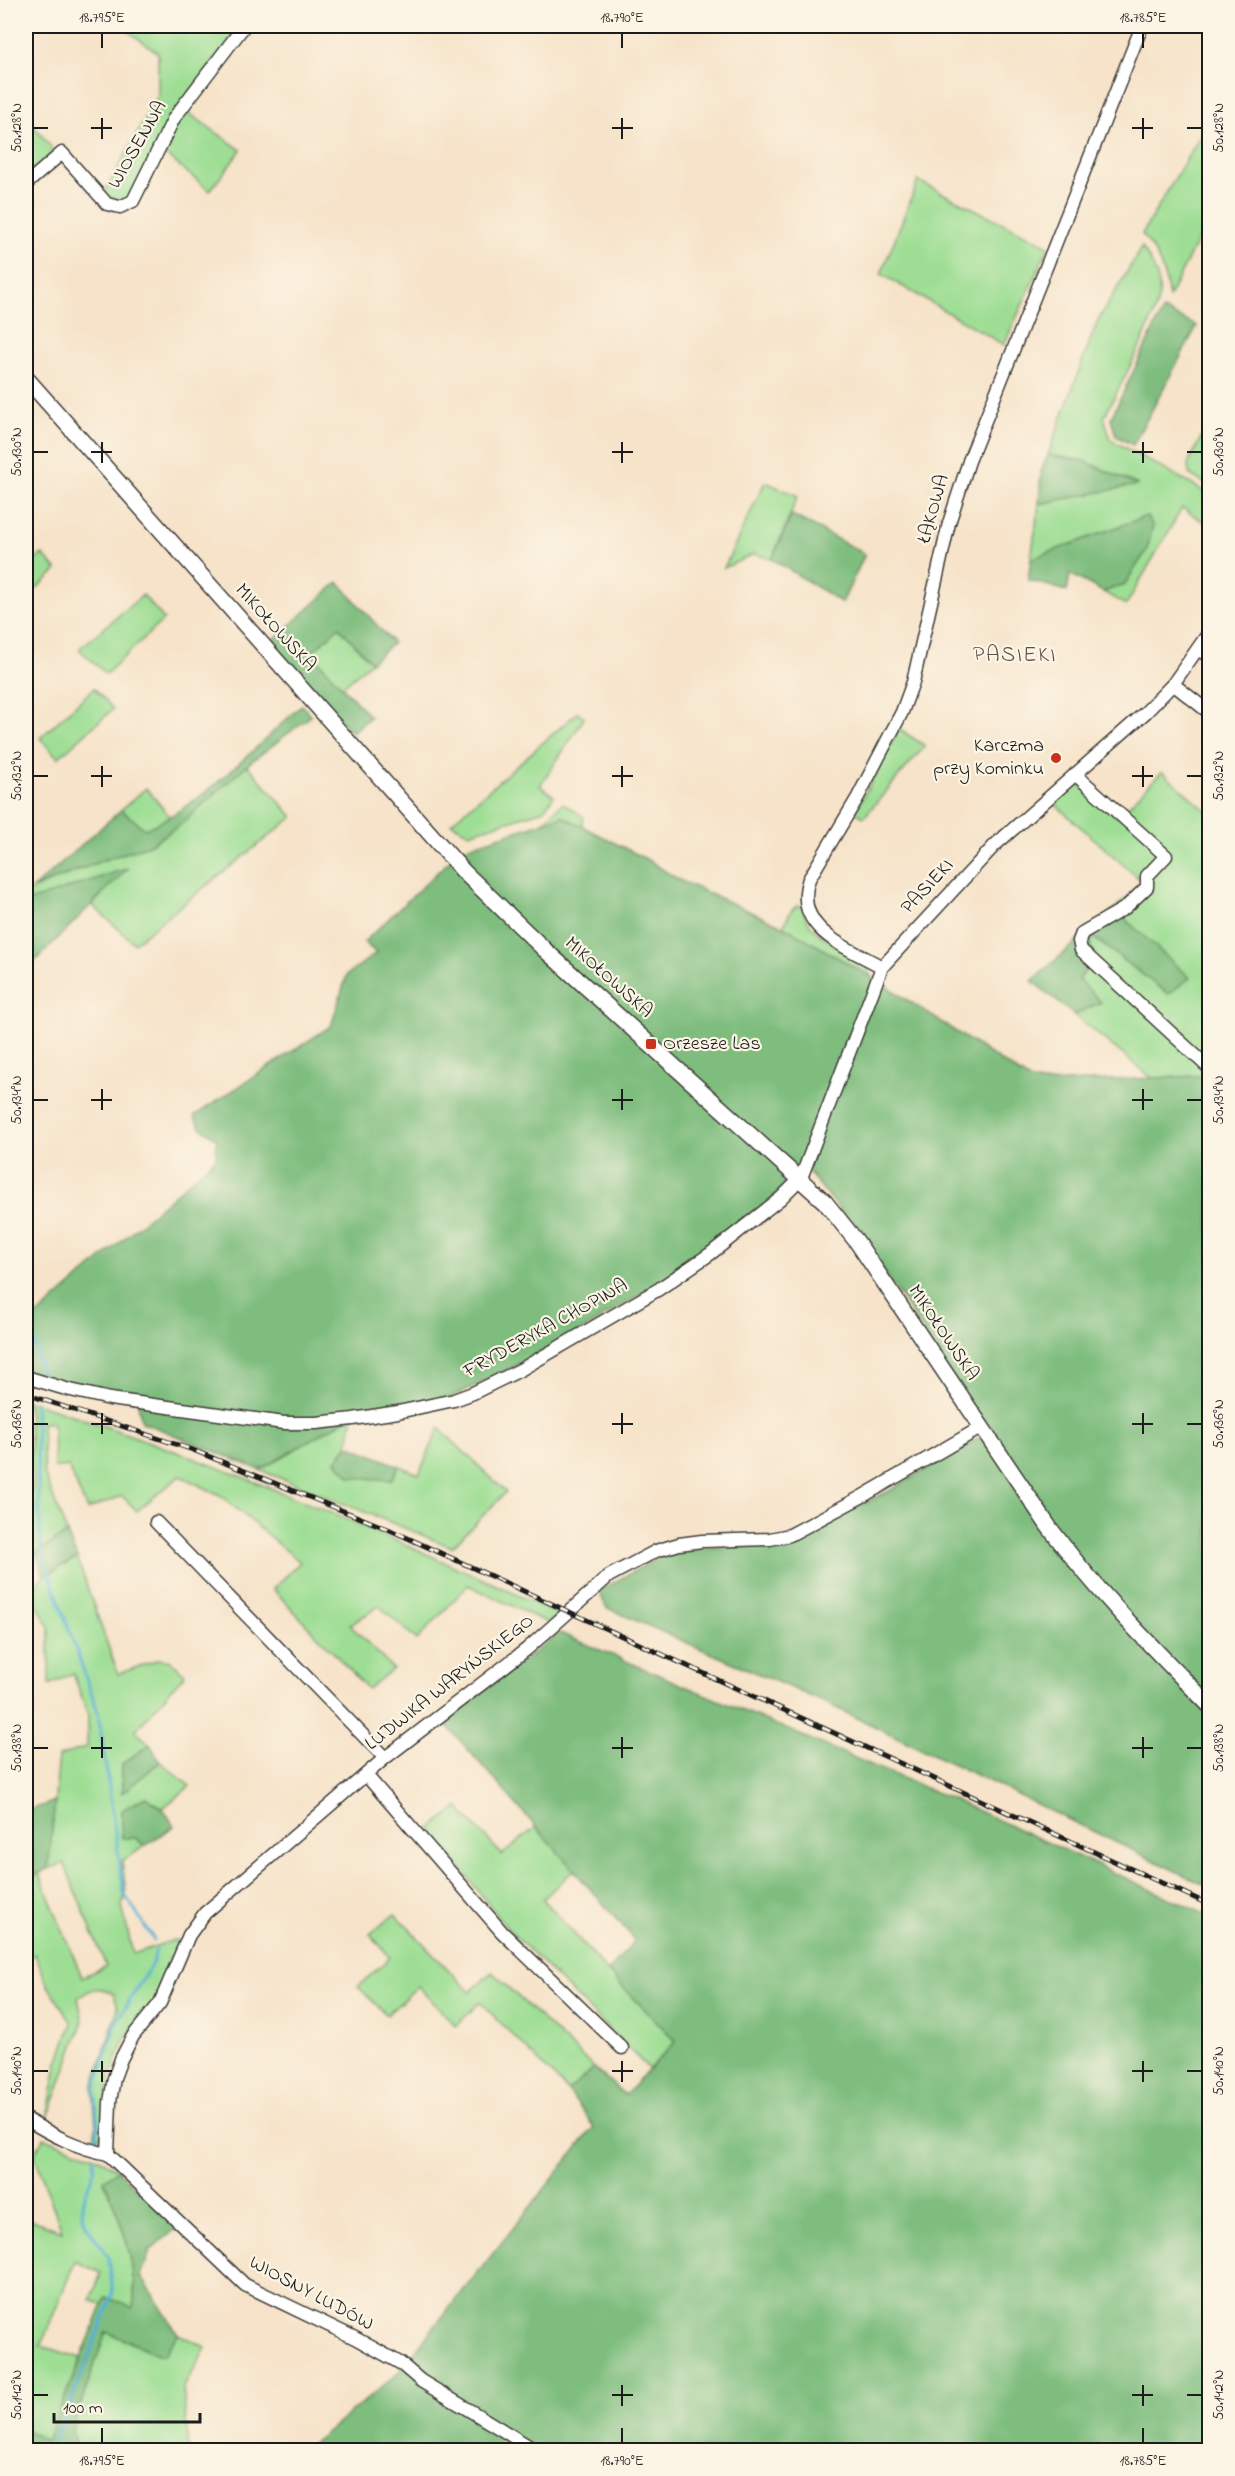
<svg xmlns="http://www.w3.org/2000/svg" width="1235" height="2476" viewBox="0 0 1235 2476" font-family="'Indie Flower',sans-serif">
  <rect width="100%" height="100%" fill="#fcf5e5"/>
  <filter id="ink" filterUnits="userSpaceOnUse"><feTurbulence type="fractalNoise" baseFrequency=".0167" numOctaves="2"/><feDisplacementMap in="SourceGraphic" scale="12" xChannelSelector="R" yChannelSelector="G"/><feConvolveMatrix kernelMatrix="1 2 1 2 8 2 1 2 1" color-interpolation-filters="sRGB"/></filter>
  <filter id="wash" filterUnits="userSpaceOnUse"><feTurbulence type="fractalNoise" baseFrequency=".008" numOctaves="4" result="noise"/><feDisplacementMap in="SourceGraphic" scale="24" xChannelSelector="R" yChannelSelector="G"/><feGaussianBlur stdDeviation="1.35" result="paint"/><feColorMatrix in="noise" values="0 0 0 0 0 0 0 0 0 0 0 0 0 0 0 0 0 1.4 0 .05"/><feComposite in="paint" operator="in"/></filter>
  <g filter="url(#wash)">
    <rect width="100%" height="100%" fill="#f6e3c9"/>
    <!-- green -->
    <path fill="#9ede94" stroke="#5d7d58" stroke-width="1.5" d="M121,26H226L236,33L179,106L131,199L122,205L111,201L104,193L158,96V53Z
      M183,109L241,150L210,191L161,151Z
      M26,117L51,147V156L26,177Z
      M1209,121V217L1169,297C1165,273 1158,253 1142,234Z
      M918,181L1049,246L1004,345L881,274Z
      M1142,247C1149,259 1157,271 1159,285C1164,309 1116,392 1104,417L1111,440L1209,494V525L1182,508L1126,605L1103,592L1125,584L1072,544L1031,559L1039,504L1136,484L1084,461L1048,455L1097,322Z
      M1209,422V486L1189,474L1188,464Z
      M765,482L798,496L772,559L754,554L724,568Z
      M42,554L57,570L26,598V569Z
      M143,595L164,619L106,674L79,649Z
      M339,627L371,662L342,687L311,653Z
      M94,688L113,709L58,758L40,738Z
      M577,713L585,717L540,786L554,796L544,810L469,833L451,823Z
      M899,729L925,746L864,817L855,812Z
      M247,765L293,817L134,943L92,905L101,896L26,902V897L33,889L101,861L149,845L179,826Z
      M1162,772L1209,813V1072L1201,1076L1152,1078L1074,1015L1100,1002L1079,980L1088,966L1091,936L1168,993L1114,909L1144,883L1051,801L1074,780L1117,817Z
      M146,788L171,818L145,829L121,810Z
      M563,803L584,817L582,826L562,816L542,823Z
      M798,905L803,908C807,936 845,949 866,963L871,977L783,926L791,911Z
      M26,1400C209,1458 385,1533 559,1614L548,1623L468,1585L417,1640L379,1606L350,1625L393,1669L368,1689L273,1589L300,1562L220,1495L180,1476L137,1511L122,1496L87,1510L68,1466L54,1468L53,1423H42L44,1473L67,1533L26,1561V1496L33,1491L28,1405L26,1404Z
      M353,1415L348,1445L336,1461L390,1480L399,1466L419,1474L439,1428L506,1492L452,1547L260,1470Z
      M77,1558L118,1674L159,1659L170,1661L185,1674L135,1731L150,1744L122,1764V1792L160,1762L190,1786L163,1808L145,1797L136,1838L145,1846L122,1861L126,1892L122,1906L133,1954L174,1940L181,1942L153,2006L124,2040L109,2080L104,2133L93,2143L96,2127L93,2087L118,2008L114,1994C99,1985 92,1988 78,1998L83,2021L46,2123L57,2065L72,2023L48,1986L35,1954L26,1960V1866L31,1877L39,1873L82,1977L106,1966L64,1863L48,1869L59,1756L87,1747L88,1715L73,1673L49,1685V1627L30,1590L44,1576Z
      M458,1807L502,1855L536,1827L574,1870L543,1899L608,1972L676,2041L649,2069L507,1928L430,1829Z
      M395,1914L470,1992L492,1972L594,2068L568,2091L480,2002L456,2026L418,1986L387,2015L358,1987L390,1957L370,1934Z
      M44,2137C68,2149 96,2153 117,2170L104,2181C120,2219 139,2266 133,2309L106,2297L103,2305L91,2300L101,2273L75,2261L41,2346L81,2358L47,2441L26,2430V2383L33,2364L26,2359V2218L62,2231L34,2154Z
      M106,2332L163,2356L178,2334L206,2347L183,2389L189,2450H76L72,2429Z"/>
    <!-- forest -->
    <path fill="#7ebd7e" stroke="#4d6c4d" stroke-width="1.5" d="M1163,310L1197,326L1133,445L1116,436L1111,418Z
      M1048,455L1084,461L1137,485L1039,504L1041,471Z
      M792,515L865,554L842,603L772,559Z
      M1147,516L1153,526L1147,550L1125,584L1103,592L1070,574L1067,591L1028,580L1031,559Z
      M338,582L393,643L371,662L339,627L311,653L370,717L352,733L270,643Z
      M302,705L311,716L247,765L179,826L149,845L101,861L33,888L121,810L145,829C203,805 255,747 302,705Z
      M562,816L648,860L679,880L783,926L880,982L1031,1081L1042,1083L1201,1076L1209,1072V1887L828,1704L607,1608L598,1591L672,1550L779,1543L889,1491L989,1432L855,1227L802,1165L772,1199L703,1251L658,1284L561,1343L452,1397L353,1415L260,1470L142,1422L137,1400L89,1391L26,1372V1325L216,1158L217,1139L200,1127L194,1116L331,1026L347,975L376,953L364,942L462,849Z
      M128,868L26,970V902Z
      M1114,909L1190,978L1168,994L1092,936L1088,966L1079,980L1101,1002L1074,1015L1032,981Z
      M348,1445L399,1466L391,1480L350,1477L336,1461Z
      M67,1533L77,1558L44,1576L36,1553Z
      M560,1633L963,1804L1209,1916V2450H305L395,2376L594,2127L568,2091L594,2068L625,2095L676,2041L608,1972L635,1940L443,1721Z
      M150,1744L160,1762L122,1793V1764Z
      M145,1797L163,1808L174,1826L145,1846L136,1838H122V1810Z
      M55,1801L48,1869L31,1877L26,1866V1811Z
      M117,2170L179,2226L150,2251L141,2276L178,2334L163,2356L106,2332L72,2429L76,2450H26V2430L47,2441L106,2297L133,2308C139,2267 120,2218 104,2180Z"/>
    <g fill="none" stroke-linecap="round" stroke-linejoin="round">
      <!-- stream -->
      <path stroke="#58b0d5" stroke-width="3" d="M26,1314L31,1327L42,1377
        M35,1402L41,1550L98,1712L124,1894L154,1940
        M96,2142L98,2128L95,2089L115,2024L153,1962L156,1950
        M49,2450L65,2417L113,2294L109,2257L86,2225L82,2214V2204L95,2168L94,2160"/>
    </g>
  </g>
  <g filter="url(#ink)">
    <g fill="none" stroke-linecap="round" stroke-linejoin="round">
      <defs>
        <path id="minor" d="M26,184L62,153L107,204L120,207L133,201L174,118L244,26
          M1198,649L1210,657
          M1173,684L1210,713
          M1075,774L1166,856L1147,876V887L1125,908L1082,933L1079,941L1081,950L1208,1067
          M882,967C847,947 792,929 809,879L858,797L902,712L913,682L949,523L969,461L1142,26
          M26,1377L66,1389L110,1399L284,1423H316L353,1419L398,1412L454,1400L473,1393L520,1370L659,1289L710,1254L781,1198L801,1178L882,967L995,845L1146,712L1173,684L1210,631
          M156,1522L385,1758
          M366,1775L502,1932L622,2048
          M26,2119C52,2135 77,2148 108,2154L245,2285L355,2338L400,2363L421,2381L535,2450
          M108,2154L110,2102L114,2078L121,2059L133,2036L160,2003L189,1935L205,1913L385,1758L527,1649L609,1576L656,1551L679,1544L702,1541L770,1539L790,1535L863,1496L982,1427"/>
        <path id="major" d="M26,378L464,872L545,950L825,1202L857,1242L1049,1527C1097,1592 1153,1648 1210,1706"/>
      </defs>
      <!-- minor casing -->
      <use href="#minor" stroke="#3d3a36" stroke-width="15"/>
      <!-- major casing -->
      <use href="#major" stroke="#3d3a36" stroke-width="18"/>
      <!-- minor -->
      <use href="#minor" stroke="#fff" stroke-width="12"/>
      <!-- major -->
      <use href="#major" stroke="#fff" stroke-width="15"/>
      <defs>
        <path id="rail" d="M26,1394L193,1450L388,1529L1210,1905"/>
      </defs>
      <!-- rail casing -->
      <use href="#rail" stroke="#1c1c1c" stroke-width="5"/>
      <!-- rail -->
      <use href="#rail" stroke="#fcf5e5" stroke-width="3" stroke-dasharray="9" stroke-linecap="butt"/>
    </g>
  </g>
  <!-- ticks -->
  <path fill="none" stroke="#1c1c1c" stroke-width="2" d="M102,33V48M622,33V48M1143,33V48M102,118V139M622,118V139M1143,118V139M33,128H48M91,128H112M612,128H633M1132,128H1153M1187,128H1202M102,442V463M622,442V463M1143,442V463M33,452H48M91,452H112M612,452H633M1132,452H1153M1187,452H1202M102,766V787M622,766V787M1143,766V787M33,776H48M91,776H112M612,776H633M1132,776H1153M1187,776H1202M102,1089V1110M622,1089V1110M1143,1089V1110M33,1100H48M91,1100H112M612,1100H633M1132,1100H1153M1187,1100H1202M102,1413V1434M622,1413V1434M1143,1413V1434M33,1424H48M91,1424H112M612,1424H633M1132,1424H1153M1187,1424H1202M102,1737V1758M622,1737V1758M1143,1737V1758M33,1748H48M91,1748H112M612,1748H633M1132,1748H1153M1187,1748H1202M102,2061V2082M622,2061V2082M1143,2061V2082M33,2071H48M91,2071H112M612,2071H633M1132,2071H1153M1187,2071H1202M622,2385V2406M1143,2385V2406M33,2395H48M612,2395H633M1132,2395H1153M1187,2395H1202M102,2428V2443M622,2428V2443M1143,2428V2443"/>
  <!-- markers -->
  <g fill="#c8321e" stroke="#fcf5e5" stroke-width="2">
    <circle cx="1056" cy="758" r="6"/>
    <rect x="645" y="1038" width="12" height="12" rx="3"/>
  </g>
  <g text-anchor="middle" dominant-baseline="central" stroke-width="4.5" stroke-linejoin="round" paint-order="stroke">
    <!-- street labels -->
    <g font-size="20" fill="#1c1c1c" stroke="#fcf5e5">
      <text transform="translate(138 145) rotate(-60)">WIOSENNA</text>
      <text transform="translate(934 509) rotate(-74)">ŁĄKOWA</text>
      <text transform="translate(275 628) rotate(48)">MIKOŁOWSKA</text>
      <text transform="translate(928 887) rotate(-47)">PASIEKI</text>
      <text transform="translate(608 978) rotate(42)">MIKOŁOWSKA</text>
      <text transform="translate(546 1329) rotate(-29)">FRYDERYKA CHOPINA</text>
      <text transform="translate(943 1333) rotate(56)">MIKOŁOWSKA</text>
      <text transform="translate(450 1683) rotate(-38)">LUDWIKA WARYŃSKIEGO</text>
      <text transform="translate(311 2294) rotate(28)">WIOSNY LUDÓW</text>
    </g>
    <!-- poi labels -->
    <g font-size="20" fill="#1c1c1c" stroke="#fcf5e5" text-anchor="end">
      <text x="1044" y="746">Karczma<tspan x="1044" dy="23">przy Kominku</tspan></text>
      <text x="663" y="1044" text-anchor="start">Orzesze Las</text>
    </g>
    <!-- quarter labels -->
    <g font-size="22" letter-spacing="1.5" fill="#62504b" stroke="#fcf5e5">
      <text x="1015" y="656">PASIEKI</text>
    </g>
  </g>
  <!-- margin -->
  <rect width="1235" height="2476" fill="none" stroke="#fcf5e5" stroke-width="66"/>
  <!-- scale -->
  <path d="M54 2413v9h146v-9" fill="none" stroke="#1c1c1c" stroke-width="3"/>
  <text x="63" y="2413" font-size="18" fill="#1c1c1c" stroke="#fcf5e5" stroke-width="4.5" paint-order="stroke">100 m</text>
  <rect x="33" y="33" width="1169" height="2410" fill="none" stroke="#1c1c1c" stroke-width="2"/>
  <g font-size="15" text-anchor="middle" fill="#1c1c1c">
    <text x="102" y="22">18.795°E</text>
    <text x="622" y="22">18.790°E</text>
    <text x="1143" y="22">18.785°E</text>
    <text transform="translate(1218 128) rotate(-90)" y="5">50.128°N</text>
    <text transform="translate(16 128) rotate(-90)" y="5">50.128°N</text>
    <text transform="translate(1218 452) rotate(-90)" y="5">50.130°N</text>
    <text transform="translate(16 452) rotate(-90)" y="5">50.130°N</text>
    <text transform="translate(16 776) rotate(-90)" y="5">50.132°N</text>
    <text transform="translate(1218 776) rotate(-90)" y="5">50.132°N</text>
    <text transform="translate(16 1100) rotate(-90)" y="5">50.134°N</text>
    <text transform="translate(1218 1100) rotate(-90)" y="5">50.134°N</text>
    <text transform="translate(16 1424) rotate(-90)" y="5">50.136°N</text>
    <text transform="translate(1218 1424) rotate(-90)" y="5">50.136°N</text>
    <text transform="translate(1218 1748) rotate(-90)" y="5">50.138°N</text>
    <text transform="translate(16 1748) rotate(-90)" y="5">50.138°N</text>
    <text transform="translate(16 2071) rotate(-90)" y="5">50.140°N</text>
    <text transform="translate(1218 2071) rotate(-90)" y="5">50.140°N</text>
    <text transform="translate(1218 2395) rotate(-90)" y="5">50.142°N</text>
    <text transform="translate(16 2395) rotate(-90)" y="5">50.142°N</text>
    <text x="102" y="2465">18.795°E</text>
    <text x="622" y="2465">18.790°E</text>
    <text x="1143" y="2465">18.785°E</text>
  </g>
</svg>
